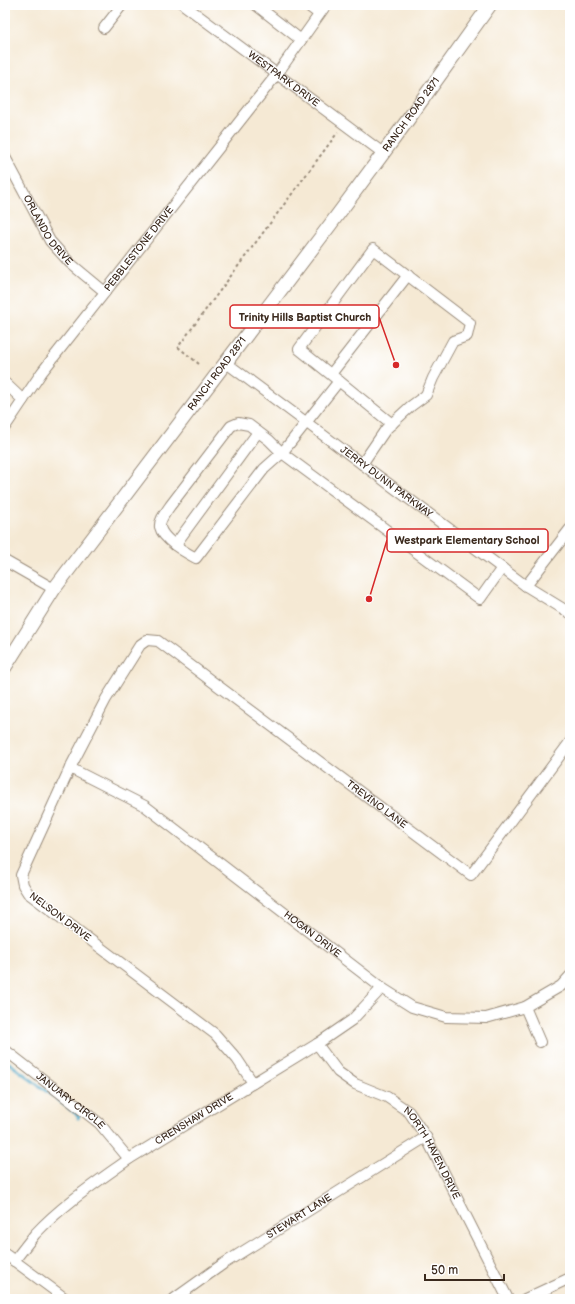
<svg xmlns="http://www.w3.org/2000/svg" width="575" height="1304" viewBox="0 0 575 1304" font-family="'Balsamiq Sans',sans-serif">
  <rect width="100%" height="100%" fill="#fff"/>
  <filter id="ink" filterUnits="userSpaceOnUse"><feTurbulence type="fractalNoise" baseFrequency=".025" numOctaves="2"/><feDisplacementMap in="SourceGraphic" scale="8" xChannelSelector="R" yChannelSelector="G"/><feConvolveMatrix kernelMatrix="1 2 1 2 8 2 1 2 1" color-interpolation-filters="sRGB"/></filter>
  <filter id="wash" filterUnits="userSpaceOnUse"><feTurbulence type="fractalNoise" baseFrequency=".012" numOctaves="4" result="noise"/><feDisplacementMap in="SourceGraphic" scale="16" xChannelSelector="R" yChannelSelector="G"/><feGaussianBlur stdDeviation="0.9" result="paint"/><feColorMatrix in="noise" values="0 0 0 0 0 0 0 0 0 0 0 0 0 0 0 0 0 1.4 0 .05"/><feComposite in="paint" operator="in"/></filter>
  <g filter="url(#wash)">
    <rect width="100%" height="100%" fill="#f5e9d4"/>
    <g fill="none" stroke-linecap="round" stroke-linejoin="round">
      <!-- stream -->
      <path stroke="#48a7c7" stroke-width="3" d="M5,1060L79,1116L78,1118"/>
    </g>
  </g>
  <g filter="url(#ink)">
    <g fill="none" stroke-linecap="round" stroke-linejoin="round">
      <defs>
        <g id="minor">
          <path id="s1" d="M184,5L383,153"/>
          <path d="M256,5L301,40"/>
          <path d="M307,5L319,14"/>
          <path d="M104,28L122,5"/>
          <path id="s2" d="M5,157L50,241L70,263L105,292"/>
          <path id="s3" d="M225,362L526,586L570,613"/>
          <path d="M331,374L408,275"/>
          <path d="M339,381L392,424"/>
          <path d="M5,383L23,400"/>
          <path d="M238,423L249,425L269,440L282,453L264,469L196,558C185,552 163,540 160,527C159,520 166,512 170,506L231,426Z"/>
          <path id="s4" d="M5,427L42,372L277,74L326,5"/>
          <path d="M362,464L386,429L411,406L426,395L433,378L453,341L467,336L470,323L373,249L299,349L339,381L282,453L480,599L502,568"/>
          <path d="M175,545L258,432"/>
          <path d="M5,561L54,589"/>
          <path d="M526,586L570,529"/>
          <path id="s5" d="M70,768L145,806L382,988L412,1007L446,1017L486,1018L525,1007L561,986L570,976"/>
          <path d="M525,1007L540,1042"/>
          <path id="s6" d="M317,1044L338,1072L355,1084L387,1097L409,1112L426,1137L508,1299"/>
          <path id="s7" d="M5,1050L99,1123L129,1159"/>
          <path id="s8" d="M253,1083L237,1059L215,1034L28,893L23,885L21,875L70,768L106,699L140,645L147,640L158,641L471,875L570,742"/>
          <path d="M5,1254L66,1299"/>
          <path id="s9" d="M14,1261C21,1252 28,1243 35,1234C62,1205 97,1182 129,1159L317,1044L352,1020L382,988"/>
          <path id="s10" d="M174,1299L223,1264L426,1137"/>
          <path d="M525,1299L570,1278"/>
        </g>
        <g id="major">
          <path id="s11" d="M5,667L54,589L330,225L407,121L490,5"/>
        </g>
      </defs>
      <!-- minor casing -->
      <use href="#minor" stroke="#988a79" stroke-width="12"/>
      <!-- major casing -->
      <use href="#major" stroke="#988a79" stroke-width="15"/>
      <!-- path -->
      <path stroke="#988a79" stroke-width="2" stroke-dasharray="3 3" stroke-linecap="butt" d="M199,364L178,347L338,132"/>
      <!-- minor -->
      <use href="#minor" stroke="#fff" stroke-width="10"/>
      <!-- major -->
      <use href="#major" stroke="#fff" stroke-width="13"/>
    </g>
  </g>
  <g text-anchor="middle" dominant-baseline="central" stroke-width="3" stroke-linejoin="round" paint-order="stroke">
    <!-- street labels -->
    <g font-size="10" fill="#3b2a1e" stroke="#fff">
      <text stroke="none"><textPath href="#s1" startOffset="124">WESTPARK DRIVE</textPath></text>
      <text stroke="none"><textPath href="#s11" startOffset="686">RANCH ROAD 2871</textPath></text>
      <text stroke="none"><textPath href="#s2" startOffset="85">ORLANDO DRIVE</textPath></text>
      <text stroke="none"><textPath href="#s4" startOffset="223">PEBBLESTONE DRIVE</textPath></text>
      <text stroke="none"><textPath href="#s11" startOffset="362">RANCH ROAD 2871</textPath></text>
      <text stroke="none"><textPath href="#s3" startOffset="201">JERRY DUNN PARKWAY</textPath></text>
      <text stroke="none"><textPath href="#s8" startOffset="868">TREVINO LANE</textPath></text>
      <text transform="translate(60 917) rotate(37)">NELSON DRIVE</text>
      <text stroke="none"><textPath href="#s5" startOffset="295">HOGAN DRIVE</textPath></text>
      <text stroke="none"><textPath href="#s7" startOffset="83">JANUARY CIRCLE</textPath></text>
      <text stroke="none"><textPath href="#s9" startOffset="231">CRENSHAW DRIVE</textPath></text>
      <text stroke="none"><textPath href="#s6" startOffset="164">NORTH HAVEN DRIVE</textPath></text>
      <text stroke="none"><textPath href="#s10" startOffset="150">STEWART LANE</textPath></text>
    </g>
  </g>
  <!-- callouts -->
  <path fill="none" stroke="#d62828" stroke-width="1.5" d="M396 365L379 317M369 599L387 540"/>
  <g fill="#d62828" stroke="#fff" stroke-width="1.5">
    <circle cx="396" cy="365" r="4"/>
    <circle cx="369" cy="599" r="4"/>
  </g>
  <g fill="#fff" stroke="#d62828" stroke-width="1.5">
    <rect x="230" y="305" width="149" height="23" rx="4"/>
    <rect x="387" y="529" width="161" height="23" rx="4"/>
  </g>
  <g font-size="11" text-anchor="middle" font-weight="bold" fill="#3b2a1e">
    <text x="305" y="321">Trinity Hills Baptist Church</text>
    <text x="467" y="544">Westpark Elementary School</text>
  </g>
  <!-- margin -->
  <rect width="575" height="1304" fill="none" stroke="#fff" stroke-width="20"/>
  <!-- scale -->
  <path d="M425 1274v6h79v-6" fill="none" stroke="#3b2a1e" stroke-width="2"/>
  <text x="431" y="1274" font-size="12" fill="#3b2a1e" stroke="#ffffff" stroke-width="3" paint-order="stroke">50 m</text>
</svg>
